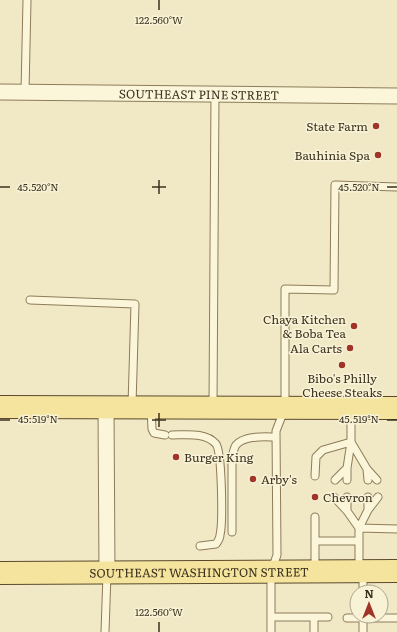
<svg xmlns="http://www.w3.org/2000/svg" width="397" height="632" viewBox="0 0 397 632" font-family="Literata,serif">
  <rect width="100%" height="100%" fill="#f1e9c6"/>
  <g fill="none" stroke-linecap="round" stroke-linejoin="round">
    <defs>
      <path id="lane" d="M25,92L27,0
        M30,300L135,304L132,405
        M213,406L215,94
        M151,409L152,429L154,433L165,435
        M172,435C186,435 206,432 216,444C222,452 223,523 220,535C220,539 218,541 216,544L200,546
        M351,442L367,469L368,480
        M367,469L377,480
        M315,476L316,457L323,450L351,442
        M335,480L347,468
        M347,480V468L351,442V411
        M334,497L347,511
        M347,497V511L359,528
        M368,510L378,497
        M315,517V541
        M359,528L397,529
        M232,532V457C233,453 234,448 236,445C245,435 264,437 276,437
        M315,568V541H359
        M359,569V528L368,510V497
        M363,573V592
        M363,616V632
        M271,617H314V632
        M314,617H328
        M347,618H397
        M105,632L107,574
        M271,632V572L277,555L276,431L285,408V289L334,290L335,185L397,187"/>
      <g id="street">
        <path id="s1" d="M0,92L397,96"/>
        <path d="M106,408L107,572"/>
      </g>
      <g id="primary">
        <path d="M0,407L397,408"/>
        <path id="s2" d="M0,573L397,571"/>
      </g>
    </defs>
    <!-- lane casing -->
    <use href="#lane" stroke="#8d7c5a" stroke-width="9"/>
    <!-- street casing -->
    <use href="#street" stroke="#8d7c5a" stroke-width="17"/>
    <!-- primary casing -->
    <use href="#primary" stroke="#5b492e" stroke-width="24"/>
    <!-- lane -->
    <use href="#lane" stroke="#fbf5da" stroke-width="7"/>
    <!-- street -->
    <use href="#street" stroke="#fbf5da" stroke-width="15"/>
    <!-- primary -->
    <use href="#primary" stroke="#f5e49d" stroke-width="22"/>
  </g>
  <!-- ticks -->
  <path fill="none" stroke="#3d311f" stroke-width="1.5" d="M159,0V10M159,180V194M0,187H10M152,187H166M387,187H397M159,413V427M0,420H10M152,420H166M387,420H397M159,622V632"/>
  <!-- markers -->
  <g fill="#a03527" stroke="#f8f2d6" stroke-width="1.5">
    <circle cx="376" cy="126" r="4"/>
    <circle cx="378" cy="155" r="4"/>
    <circle cx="354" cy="326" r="4"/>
    <circle cx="350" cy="348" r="4"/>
    <circle cx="342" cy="365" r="4"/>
    <circle cx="176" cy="457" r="4"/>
    <circle cx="253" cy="479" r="4"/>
    <circle cx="315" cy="497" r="4"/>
  </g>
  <g text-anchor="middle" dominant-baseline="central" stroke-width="3" stroke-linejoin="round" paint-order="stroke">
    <!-- street labels -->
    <g font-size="12" fill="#3d311f" stroke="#f8f2d6">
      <text stroke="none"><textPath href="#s1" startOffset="199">SOUTHEAST PINE STREET</textPath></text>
      <text stroke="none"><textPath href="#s2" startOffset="199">SOUTHEAST WASHINGTON STREET</textPath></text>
    </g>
    <!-- poi labels -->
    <g font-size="12" fill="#3d311f" stroke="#f8f2d6" text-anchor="end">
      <text x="368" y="126">State Farm</text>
      <text x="370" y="155">Bauhinia Spa</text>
      <text x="346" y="319">Chaya Kitchen<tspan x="346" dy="14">&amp; Boba Tea</tspan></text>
      <text x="342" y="348">Ala Carts</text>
      <text x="342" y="378" text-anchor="middle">Bibo's Philly<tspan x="342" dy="14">Cheese Steaks</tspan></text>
      <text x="184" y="457" text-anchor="start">Burger King</text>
      <text x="261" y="479" text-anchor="start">Arby's</text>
      <text x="323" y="497" text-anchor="start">Chevron</text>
    </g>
  </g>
  <g font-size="10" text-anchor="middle" fill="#3d311f" stroke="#f8f2d6" stroke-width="3" stroke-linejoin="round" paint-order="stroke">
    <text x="159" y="24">122.560°W</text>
    <text x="38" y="191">45.520°N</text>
    <text x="359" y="191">45.520°N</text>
    <text x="38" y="423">45.519°N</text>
    <text x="359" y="423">45.519°N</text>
    <text x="159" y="616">122.560°W</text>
  </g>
  <!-- north arrow -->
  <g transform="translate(369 604)"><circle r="19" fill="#f8f2d6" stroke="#ada58d"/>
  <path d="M0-3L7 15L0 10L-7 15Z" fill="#a03527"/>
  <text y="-6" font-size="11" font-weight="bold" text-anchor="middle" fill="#3d311f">N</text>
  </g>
</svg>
